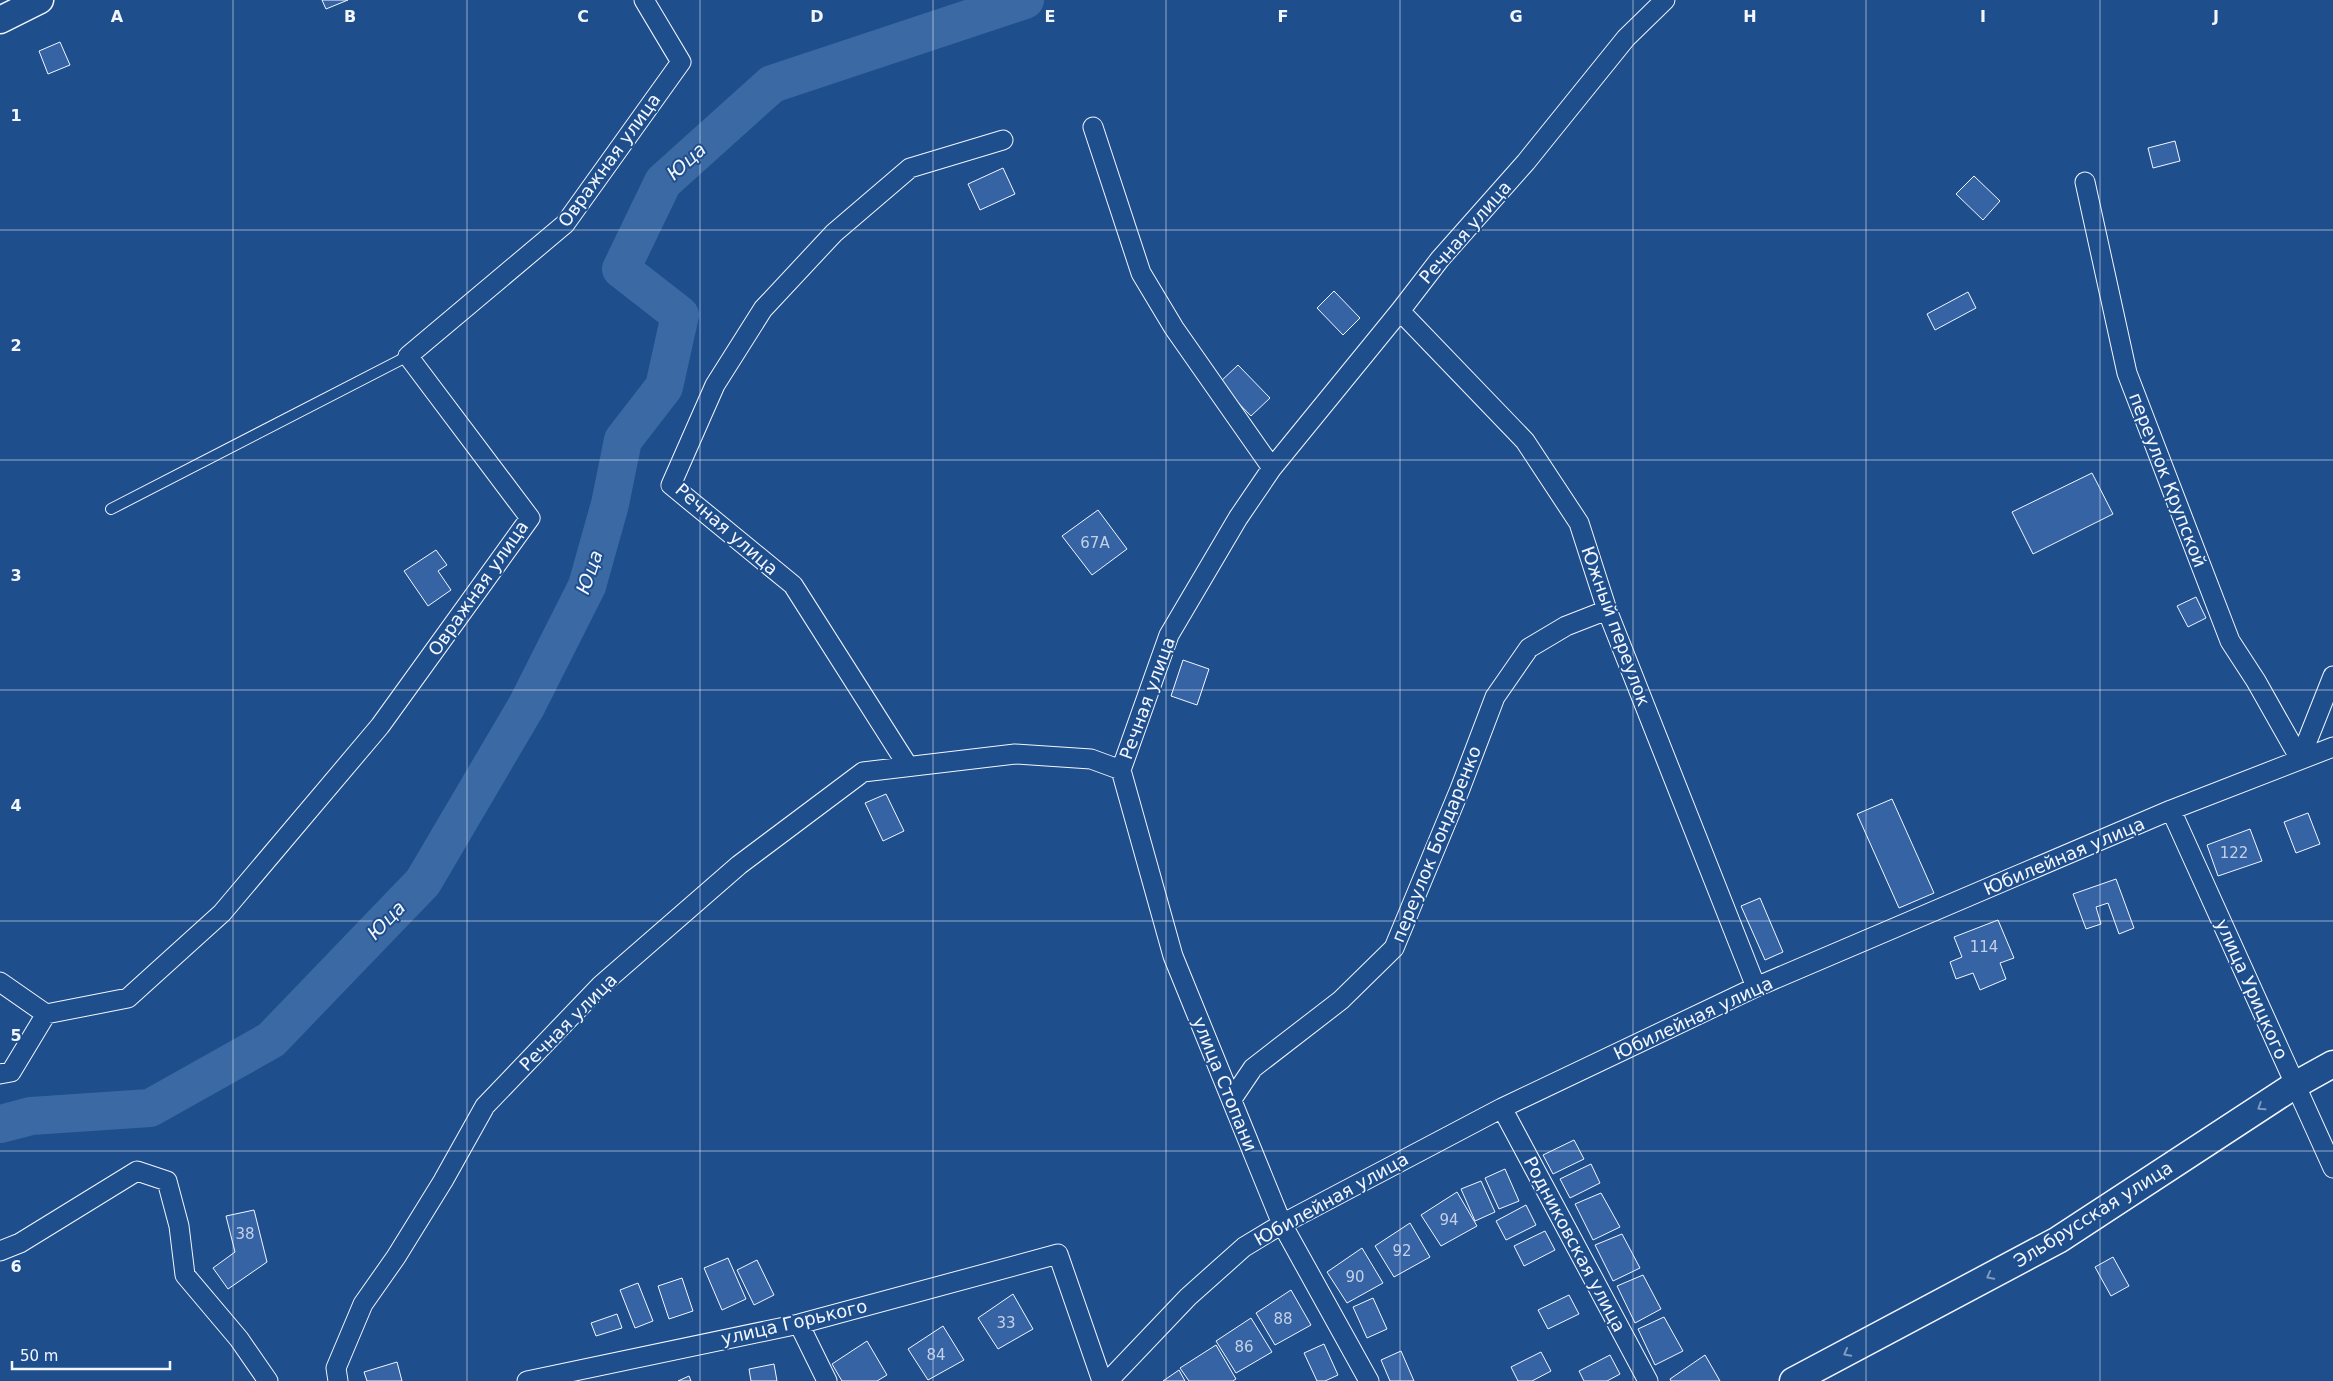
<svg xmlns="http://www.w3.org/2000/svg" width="2333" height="1381" viewBox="0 0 2333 1381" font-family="'DejaVu Sans',sans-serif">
  <rect width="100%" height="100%" fill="#1f4e8c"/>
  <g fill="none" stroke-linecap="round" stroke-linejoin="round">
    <!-- river -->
    <path stroke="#3b69a3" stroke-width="38" d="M0,1124L31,1116L150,1108L271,1040L423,882L527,705L587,586L610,504L623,440L664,387L680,315L621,269L663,182L772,84L1025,0"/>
  </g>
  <!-- building -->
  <path fill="#3563a3" stroke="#f2f6ff" d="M322,0H348L326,9Z
    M60,42L70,65L48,74L39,51Z
    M2175,141L2180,161L2153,168L2148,148Z
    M1003,168L1015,194L980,210L968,184Z
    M1974,176L2000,201L1983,220L1956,194Z
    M1334,291L1360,318L1343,335L1317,308Z
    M1968,292L1976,308L1935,330L1927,314Z
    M1238,365L1270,398L1251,416L1219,383Z
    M2092,473L2113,514L2033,554L2012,512Z
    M1098,510L1127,549L1092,575L1062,536Z
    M436,550L447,565L438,571L451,590L428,606L404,571Z
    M2196,597L2206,618L2188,627L2177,606Z
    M1183,660L1209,669L1197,705L1171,696Z
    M886,794L904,831L883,841L865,803Z
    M1892,799L1934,893L1899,908L1857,814Z
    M2308,813L2320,844L2296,853L2284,822Z
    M2250,829L2262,861L2218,876L2207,845Z
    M2116,879L2134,928L2119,934L2108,903L2096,907L2101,924L2086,929L2073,894Z
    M1760,898L1783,952L1765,960L1741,906Z
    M1998,920L2014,958L2000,963L2006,979L1980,990L1973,973L1956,979L1950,962L1962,957L1954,937Z
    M1574,1140L1584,1159L1553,1174L1543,1155Z
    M1591,1164L1600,1183L1570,1198L1560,1179Z
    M1505,1169L1519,1201L1499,1209L1485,1178Z
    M1481,1181L1495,1212L1475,1221L1461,1189Z
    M1457,1192L1477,1226L1441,1246L1421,1215Z
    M1601,1193L1620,1227L1593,1240L1575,1204Z
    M1526,1205L1536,1225L1506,1240L1496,1221Z
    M254,1210L267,1262L228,1289L213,1268L235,1252L226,1216Z
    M1410,1223L1430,1257L1394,1277L1375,1246Z
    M1545,1231L1555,1250L1524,1266L1514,1246Z
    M1622,1234L1640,1268L1613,1281L1595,1245Z
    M1362,1248L1383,1283L1347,1303L1327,1272Z
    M2113,1257L2129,1286L2111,1296L2095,1267Z
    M728,1258L746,1299L722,1310L704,1268Z
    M757,1260L774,1295L754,1305L737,1270Z
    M1643,1275L1661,1309L1635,1323L1617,1286Z
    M682,1278L693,1311L669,1319L658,1286Z
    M638,1283L653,1321L635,1328L620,1290Z
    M1291,1290L1311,1325L1275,1345L1256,1313Z
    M1013,1294L1033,1329L998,1349L978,1318Z
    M1569,1295L1579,1314L1548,1329L1538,1310Z
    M1373,1298L1387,1329L1367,1338L1353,1307Z
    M617,1314L622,1328L596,1336L591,1323Z
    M1664,1317L1683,1351L1655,1365L1638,1329Z
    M1251,1318L1272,1352L1236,1373L1216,1341Z
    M943,1326L964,1360L928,1380L908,1349Z
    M867,1341L887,1375L877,1381H842L832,1364Z
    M1324,1344L1338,1375L1325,1381H1317L1304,1353Z
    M1216,1345L1236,1379L1233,1381H1189L1180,1368Z
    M1401,1351L1414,1381H1390L1381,1360Z
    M1541,1352L1551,1371L1532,1381H1518L1511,1367Z
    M1610,1355L1620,1374L1607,1381H1584L1579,1371Z
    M1705,1355L1720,1381H1671L1670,1379Z
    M397,1362L402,1381H367L364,1372Z
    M774,1364L777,1381H751L749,1369Z
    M1179,1370L1185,1381H1163Z
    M689,1376L691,1381H678Z"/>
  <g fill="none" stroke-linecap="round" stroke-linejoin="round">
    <defs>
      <path id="lane" d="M111,509L408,356"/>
      <path id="street" d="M1093,127L1141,273L1174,328L1272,468
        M2085,182L2127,373L2230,641L2256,681L2300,759
        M1400,311L1525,441L1579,523L1607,610L1756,987
        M2300,759L2333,676
        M908,766L793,585L671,485L715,385L763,309L834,233L910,168L1003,140
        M1121,770L1173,956L1282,1224L1369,1381
        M2171,810L2333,1168
        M0,982L46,1014
        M0,1074L11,1072L46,1014L128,998L222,913L380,726L530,518L408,356L565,224L681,62L644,0
        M1232,1099L1253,1068L1341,1000L1394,948L1460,789L1495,697L1529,648L1566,626L1607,610
        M1502,1108L1648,1381
        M0,1251L20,1243L137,1171L167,1181L179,1226L185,1275L239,1339L268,1381
        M799,1324L827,1381
        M338,1381L336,1368L363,1304L396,1257L443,1181L485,1106L600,986L739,865L863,772L1015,754L1091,759L1121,770L1169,635L1238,518L1272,468L1400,311L1440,259L1526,162L1626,38L1665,0
        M527,1381L799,1324L1058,1254L1102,1381
        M1108,1381L1188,1297L1244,1247L1282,1224L1502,1108L1756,987L2171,810L2333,747"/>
      <path id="secondary" d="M0,20L40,0
        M1793,1381L2058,1240L2295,1085L2333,1064"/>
    </defs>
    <!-- lane casing -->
    <use href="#lane" stroke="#f2f6ff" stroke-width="12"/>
    <!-- street casing -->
    <use href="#street" stroke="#f2f6ff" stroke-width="21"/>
    <!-- secondary casing -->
    <use href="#secondary" stroke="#f2f6ff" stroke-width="29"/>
    <!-- lane -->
    <use href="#lane" stroke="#1f4e8c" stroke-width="10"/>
    <!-- street -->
    <use href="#street" stroke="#1f4e8c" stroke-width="19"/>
    <!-- secondary -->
    <use href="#secondary" stroke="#1f4e8c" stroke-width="26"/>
  </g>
  <!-- one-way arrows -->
  <defs><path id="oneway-chevron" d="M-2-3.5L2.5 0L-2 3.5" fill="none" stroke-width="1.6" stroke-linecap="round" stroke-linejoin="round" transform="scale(1.25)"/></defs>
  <g stroke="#7e9ac0">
    <use href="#oneway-chevron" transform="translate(2261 1107) rotate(147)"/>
    <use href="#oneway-chevron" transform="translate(1990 1276) rotate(152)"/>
    <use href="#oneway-chevron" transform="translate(1847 1353) rotate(152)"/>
  </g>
  <!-- grid -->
  <path fill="none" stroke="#f2f6ff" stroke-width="1" stroke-opacity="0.55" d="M233,0V1381M467,0V1381M700,0V1381M933,0V1381M1166,0V1381M1400,0V1381M1633,0V1381M1866,0V1381M2100,0V1381M0,230H2333M0,460H2333M0,690H2333M0,921H2333M0,1151H2333"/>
  <g text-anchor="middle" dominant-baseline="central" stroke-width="4" stroke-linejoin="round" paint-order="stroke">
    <!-- number labels -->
    <g font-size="15" fill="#c3d1e8">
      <text x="1095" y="543">67А</text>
      <text x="2234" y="853">122</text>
      <text x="1984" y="947">114</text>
      <text x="1449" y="1220">94</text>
      <text x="245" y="1234">38</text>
      <text x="1402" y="1251">92</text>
      <text x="1355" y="1277">90</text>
      <text x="1283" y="1319">88</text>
      <text x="1006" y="1323">33</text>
      <text x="1244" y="1347">86</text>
      <text x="936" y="1355">84</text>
    </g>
    <!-- street labels -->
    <g font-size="18" fill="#f2f6ff" stroke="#1f4e8c">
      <text transform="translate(609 160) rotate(-54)">Овражная улица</text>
      <text transform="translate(1465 232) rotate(-49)">Речная улица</text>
      <text transform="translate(2168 480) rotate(69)">переулок Крупской</text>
      <text transform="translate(727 529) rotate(41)">Речная улица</text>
      <text transform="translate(478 588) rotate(-55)">Овражная улица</text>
      <text transform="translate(1616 626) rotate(70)">Южный переулок</text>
      <text transform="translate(1147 698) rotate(-70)">Речная улица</text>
      <text transform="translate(1436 844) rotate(-68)">переулок Бондаренко</text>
      <text transform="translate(2064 856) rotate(-23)">Юбилейная улица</text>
      <text transform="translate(2252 989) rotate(66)">улица Урицкого</text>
      <text transform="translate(1693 1018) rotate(-25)">Юбилейная улица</text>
      <text transform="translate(568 1022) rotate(-45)">Речная улица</text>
      <text transform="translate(1225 1084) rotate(68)">улица Стопани</text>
      <text transform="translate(1331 1199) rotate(-29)">Юбилейная улица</text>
      <text transform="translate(2093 1214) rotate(-32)">Эльбрусская улица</text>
      <text transform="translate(1575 1244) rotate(62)">Родниковская улица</text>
      <text transform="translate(794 1322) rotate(-13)">улица Горького</text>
    </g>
    <!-- water labels -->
    <g font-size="19" font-style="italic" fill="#f2f6ff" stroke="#1f4e8c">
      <text transform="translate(686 161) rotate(-42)">Юца</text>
      <text transform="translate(589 572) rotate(-71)">Юца</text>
      <text transform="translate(386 920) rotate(-46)">Юца</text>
    </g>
  </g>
  <g font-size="16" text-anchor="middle" font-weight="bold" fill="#f2f6ff" stroke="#1f4e8c" stroke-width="4" stroke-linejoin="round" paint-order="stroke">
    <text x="117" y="22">A</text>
    <text x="350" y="22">B</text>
    <text x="583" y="22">C</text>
    <text x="817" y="22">D</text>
    <text x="1050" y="22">E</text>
    <text x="1283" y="22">F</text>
    <text x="1516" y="22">G</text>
    <text x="1750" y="22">H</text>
    <text x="1983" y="22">I</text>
    <text x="2216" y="22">J</text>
    <text x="16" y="121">1</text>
    <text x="16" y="351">2</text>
    <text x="16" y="581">3</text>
    <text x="16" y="811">4</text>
    <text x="16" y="1041">5</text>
    <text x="16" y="1272">6</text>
  </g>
  <!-- scale -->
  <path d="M12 1361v8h158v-8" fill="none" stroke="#f2f6ff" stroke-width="2.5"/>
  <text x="20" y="1361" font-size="15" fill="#f2f6ff" stroke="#1f4e8c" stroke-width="4" paint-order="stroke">50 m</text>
</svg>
